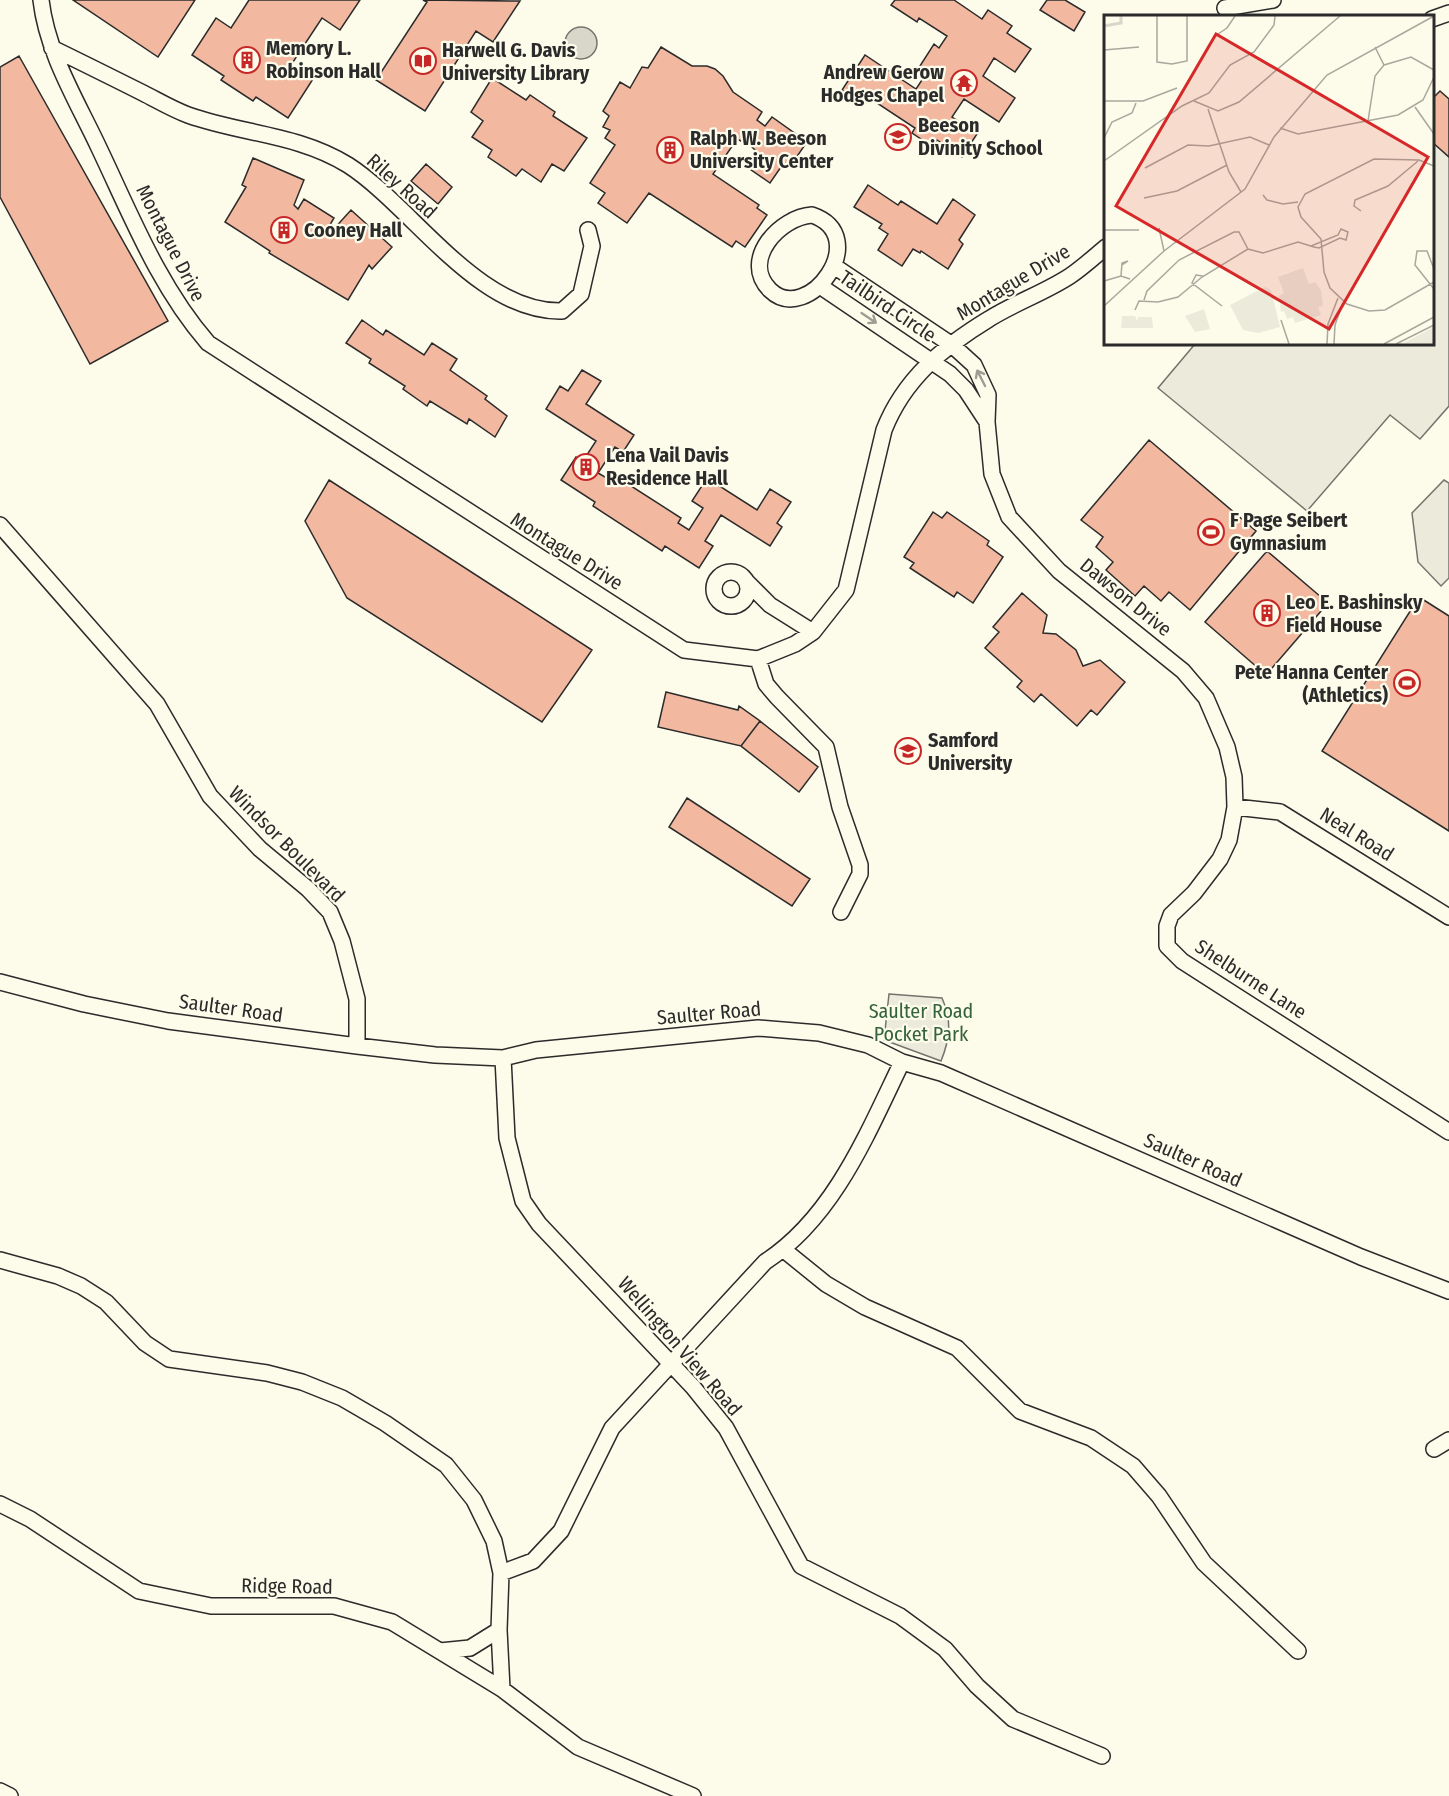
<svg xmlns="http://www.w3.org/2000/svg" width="1449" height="1796" viewBox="0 0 1449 1796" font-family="'Fira Sans Condensed',sans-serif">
  <rect width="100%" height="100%" fill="#fdfbea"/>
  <!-- green -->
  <path fill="#ecebdb" stroke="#74746e" stroke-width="1.5" d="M1433,142L1449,157V406L1420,439L1390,415L1307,511L1158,388L1195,344H1432Z
    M1444,480L1449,483V578L1441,586L1418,562L1412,513Z
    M889,994L942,998C952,1019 950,1039 941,1061L884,1040Z"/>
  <!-- water -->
  <path fill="#d8d7c9" stroke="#74746e" stroke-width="1.5" d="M565 43a16 16 0 1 1 32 0a16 16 0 1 1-32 0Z"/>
  <!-- building -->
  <path fill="#f2b8a0" stroke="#2b2b2b" stroke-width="1.5" d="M73,0H195L158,57Z
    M249,0H360L340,30L322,18L291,65L313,79L288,118L256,97L253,101L221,80L224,76L192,55L216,18L231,28Z
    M423,0L520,1L493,42L476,31L425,111L376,80L427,2Z
    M895,0H954L982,19L988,10L1012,26L1007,33L1031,49L1015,72L994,58L983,76L1015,98L999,122L964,99L952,117L977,134L962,157L937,140L933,147L912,133L915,128L868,97L864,104L842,90L865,55L916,89L926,74L918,69L934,44L939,48L947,36L919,18L917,22L891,5Z
    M1047,0H1065L1085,12L1074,31L1040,10Z
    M661,47L692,66H707L715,69L723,76L733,92L762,112L757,120L765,126L772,117L807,142L789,168L783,164L770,183L747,167L758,153L752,147L756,143L745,136L741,141L737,139L713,174L759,205L757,208L767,215L745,247L736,241L732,247L649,193L627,223L598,203L605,193L590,183L615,145L605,138L610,130L603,127L609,116L603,111L620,82L630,88L642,67L648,68Z
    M19,56L168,321L90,364L0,197V67Z
    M492,78L526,100L530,95L555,112L553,116L587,138L564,171L552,164L541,182L522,169L516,176L488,157L492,150L472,137L483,121L471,112Z
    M1440,91L1449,99V157L1432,142V99Z
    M253,158L304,180L294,205L298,209L304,199L334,218L328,228L332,231L351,210L392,247L372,269L369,265L348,300L269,253L270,251L225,222L246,187L242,185Z
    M426,164L452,187L438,204L411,181Z
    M868,185L898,205L901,201L937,224L953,199L975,215L959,240L963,244L948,269L921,251L920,253L913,249L902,266L878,250L888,234L879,228L882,224L854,207Z
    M362,320L383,335L386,330L424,355L432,343L457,359L450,370L487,396L485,399L507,416L495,437L469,419L467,424L430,401L427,406L403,389L405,386L369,363L371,359L346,343Z
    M582,370L601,381L586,404L634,435L623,452L615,447L598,473L610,480L614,475L681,518L678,523L689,530L703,508L692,501L707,478L757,510L770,489L791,502L777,523L782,527L770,546L721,515L705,541L713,546L699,568L665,546L662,551L593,506L595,502L561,480L576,457L583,461L596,441L546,409L560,386L568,391Z
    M1149,440L1256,531L1190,610L1169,592L1161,601L1144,586L1135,596L1106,570L1113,562L1096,547L1103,537L1081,520Z
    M329,480L592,650L542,722L347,598L305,521Z
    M933,512L942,518L947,512L989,541L987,545L1003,557L973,603L957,592L954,597L910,568L914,563L904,557Z
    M1267,551L1328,603L1266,675L1205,622Z
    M1022,593L1047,615L1043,633L1056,634L1076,650L1083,666L1100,660L1125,682L1097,715L1091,710L1077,726L1041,694L1034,702L1017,687L1022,681L985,648L999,632L993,627Z
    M1419,597L1449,616V831L1322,751Z
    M666,692L738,710L739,706L760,721L741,746L658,727Z
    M760,721L818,767L799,792L741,746Z
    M687,798L810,879L792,906L669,827Z"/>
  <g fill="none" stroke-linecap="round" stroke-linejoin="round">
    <defs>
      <path id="street" d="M41,0C47,53 77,101 99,148C131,215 159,287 208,343L684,650L758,659L795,644L813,632L846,590L884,430C904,379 943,347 989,319C1014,303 1044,293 1070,276C1082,268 1094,257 1106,247
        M1225,8L1273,0
        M1432,19L1449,13
        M52,48C83,63 113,78 143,93C157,100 172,109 188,115C241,134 298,134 348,165C412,206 478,313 562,311L581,294L592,246L588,230
        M812,215C874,236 808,327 770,290C740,260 780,217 812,215Z
        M834,266L952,345L974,365L988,395L987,422L992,474L1009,517L1059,571L1183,671L1206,698L1227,747L1234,777L1235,807L1229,840L1220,859L1194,893L1171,915L1167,926V946L1182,961L1449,1132
        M820,286L950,374L966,390L987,422
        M0,525L157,704L210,796L260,849L308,889L330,912L342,941L357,999V1046
        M714 589a17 17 0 1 1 34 0a17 17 0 1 1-34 0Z
        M745,580L770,605L813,632
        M758,659L766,684L777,697L826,747L840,807L860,865V874L841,912
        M1235,807L1280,812L1449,917
        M0,982L84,1004L168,1021L357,1046L435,1055L503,1058L536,1050L758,1028L819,1033L868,1045L902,1062L941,1073L1361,1257L1449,1291
        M503,1058L507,1138L523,1201L539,1224L693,1387L726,1428L801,1566L900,1616L945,1649L977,1686L1013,1719L1102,1756
        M784,1250L826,1284L865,1307L957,1348L1020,1411L1091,1438L1133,1466L1159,1496L1204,1563L1298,1651
        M0,1260L58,1276L81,1286L106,1302L145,1343L169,1359L267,1373L302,1382L342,1398L385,1423L446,1465L474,1500L494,1541L501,1573L499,1630L502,1689
        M1434,1449L1449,1440
        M0,1504L30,1519L139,1591L211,1606H334L392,1622L502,1689L578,1747L693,1796
        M501,1573L533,1561L561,1531L612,1428L765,1262C834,1217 867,1134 902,1062
        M440,1651L470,1648L499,1630
        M0,1791L10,1796"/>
    </defs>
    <!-- street casing -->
    <use href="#street" stroke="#2b2b2b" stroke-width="18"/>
    <!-- street -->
    <use href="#street" stroke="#fdfbea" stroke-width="15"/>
  </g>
  <!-- one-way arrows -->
  <defs><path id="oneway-shaft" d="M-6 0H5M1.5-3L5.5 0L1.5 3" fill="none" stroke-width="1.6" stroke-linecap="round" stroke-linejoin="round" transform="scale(1.5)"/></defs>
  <g stroke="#9e9d94">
    <use href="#oneway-shaft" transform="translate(869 318) rotate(34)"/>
    <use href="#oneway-shaft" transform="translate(981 378) rotate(-117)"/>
  </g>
  <!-- icons -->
  <defs>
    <symbol id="building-ring" viewBox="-11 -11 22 22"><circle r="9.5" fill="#fdfbea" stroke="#c62828" stroke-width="1.5"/><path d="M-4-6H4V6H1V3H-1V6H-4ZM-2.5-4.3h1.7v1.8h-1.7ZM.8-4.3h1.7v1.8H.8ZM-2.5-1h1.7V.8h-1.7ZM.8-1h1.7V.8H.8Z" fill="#c62828"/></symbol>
    <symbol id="library-ring" viewBox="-11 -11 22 22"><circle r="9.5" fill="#fdfbea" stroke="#c62828" stroke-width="1.5"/><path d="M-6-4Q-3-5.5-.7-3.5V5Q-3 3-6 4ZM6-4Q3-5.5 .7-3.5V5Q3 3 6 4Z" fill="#c62828"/></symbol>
    <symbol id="temple-ring" viewBox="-11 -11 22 22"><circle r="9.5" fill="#fdfbea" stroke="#c62828" stroke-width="1.5"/><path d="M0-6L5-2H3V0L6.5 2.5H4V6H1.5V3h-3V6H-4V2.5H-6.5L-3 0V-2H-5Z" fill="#c62828"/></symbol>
    <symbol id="school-ring" viewBox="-11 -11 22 22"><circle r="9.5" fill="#fdfbea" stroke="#c62828" stroke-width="1.5"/><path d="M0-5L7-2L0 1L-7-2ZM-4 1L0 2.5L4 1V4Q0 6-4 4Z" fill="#c62828"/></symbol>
    <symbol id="stadium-ring" viewBox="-11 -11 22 22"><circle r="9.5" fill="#fdfbea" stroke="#c62828" stroke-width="1.5"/><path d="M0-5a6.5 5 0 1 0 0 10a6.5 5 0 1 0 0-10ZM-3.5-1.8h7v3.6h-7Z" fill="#c62828"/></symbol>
    <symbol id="university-ring" viewBox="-11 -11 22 22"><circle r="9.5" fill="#fdfbea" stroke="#c62828" stroke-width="1.5"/><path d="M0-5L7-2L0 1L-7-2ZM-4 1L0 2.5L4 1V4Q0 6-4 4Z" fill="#c62828"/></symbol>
  </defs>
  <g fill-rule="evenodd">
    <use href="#building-ring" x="232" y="45" width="30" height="30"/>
    <use href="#library-ring" x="408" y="46" width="30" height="30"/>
    <use href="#temple-ring" x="949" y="68" width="30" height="30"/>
    <use href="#school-ring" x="883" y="122" width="30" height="30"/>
    <use href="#building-ring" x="655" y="135" width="30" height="30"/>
    <use href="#building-ring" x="269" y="215" width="30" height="30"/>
    <use href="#building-ring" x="571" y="452" width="30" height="30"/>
    <use href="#stadium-ring" x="1196" y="517" width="30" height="30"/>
    <use href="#building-ring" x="1252" y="598" width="30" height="30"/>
    <use href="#stadium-ring" x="1392" y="668" width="30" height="30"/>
    <use href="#university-ring" x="893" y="736" width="30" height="30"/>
  </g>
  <g text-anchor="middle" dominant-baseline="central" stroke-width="4.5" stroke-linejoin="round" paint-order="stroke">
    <!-- poi labels -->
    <g font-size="20" font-weight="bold" fill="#2b2b2b" stroke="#fdfbea" text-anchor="start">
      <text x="266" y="48">Memory L.<tspan x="266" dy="23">Robinson Hall</tspan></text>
      <text x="442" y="50">Harwell G. Davis<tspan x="442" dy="23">University Library</tspan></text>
      <text x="944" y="72" text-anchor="end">Andrew Gerow<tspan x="944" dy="23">Hodges Chapel</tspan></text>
      <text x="918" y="125">Beeson<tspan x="918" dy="23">Divinity School</tspan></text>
      <text x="690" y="138">Ralph W. Beeson<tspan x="690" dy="23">University Center</tspan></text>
      <text x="304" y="230">Cooney Hall</text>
      <text x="606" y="455">Lena Vail Davis<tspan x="606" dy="23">Residence Hall</tspan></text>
      <text x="1230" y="520">F Page Seibert<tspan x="1230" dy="23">Gymnasium</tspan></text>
      <text x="1286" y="602">Leo E. Bashinsky<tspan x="1286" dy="23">Field House</tspan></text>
      <text x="1388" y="672" text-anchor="end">Pete Hanna Center<tspan x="1388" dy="23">(Athletics)</tspan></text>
      <text x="928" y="740">Samford<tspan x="928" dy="23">University</tspan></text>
    </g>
    <!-- street labels -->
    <g font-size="20" fill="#2b2b2b" stroke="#fdfbea">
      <text transform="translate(402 186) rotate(42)">Riley Road</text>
      <text transform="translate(171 243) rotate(63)">Montague Drive</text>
      <text transform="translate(1013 282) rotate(-31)">Montague Drive</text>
      <text transform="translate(888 306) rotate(34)">Tailbird Circle</text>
      <text transform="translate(567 551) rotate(32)">Montague Drive</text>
      <text transform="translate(1126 597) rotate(39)">Dawson Drive</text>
      <text transform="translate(1357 834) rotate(32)">Neal Road</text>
      <text transform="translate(287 844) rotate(45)">Windsor Boulevard</text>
      <text transform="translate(1251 979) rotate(33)">Shelburne Lane</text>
      <text transform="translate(231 1008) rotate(8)">Saulter Road</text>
      <text transform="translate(709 1013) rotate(-5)">Saulter Road</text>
      <text transform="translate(1193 1160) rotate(24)">Saulter Road</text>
      <text transform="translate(680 1346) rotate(49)">Wellington View Road</text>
      <text transform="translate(287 1586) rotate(1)">Ridge Road</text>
    </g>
    <!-- park labels -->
    <g font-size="20" fill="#34623c" stroke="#fdfbea">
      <text x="921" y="1011">Saulter Road<tspan x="921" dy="23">Pocket Park</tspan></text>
    </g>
  </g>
  <!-- overview -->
  <g transform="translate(1104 15)">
    <rect width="330" height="330" fill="#fdfbea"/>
    <path d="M199,253L205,269L211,267L217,275L219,291L214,292L217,300L191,308L189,302L183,304L180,296L177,297L175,281L180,278L174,262ZM161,272L167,275L176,312L154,318L139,315L126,290ZM100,294L106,314L91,317L81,301ZM18,301H31L33,306L34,302H48L49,313H17Z" fill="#ecebdb"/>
    <path d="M330,312V329L300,328Z" fill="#ecebdb"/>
    <path fill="none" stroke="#d8d7c9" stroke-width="3" d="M0,11L17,8V1"/>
    <path fill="none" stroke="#a9a89e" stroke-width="1.5" d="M53,1V47L68,49L83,46V1M111,21L123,13L131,1M271,32L280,50L307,42L330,55M0,35L35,32M0,86H39L73,73M90,86L114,96L135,87L236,1M311,92L330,119M104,94L125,157L137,177M264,106L271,61L280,50M176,113L194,119L294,100L319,85L330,62M0,123L8,107L28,98L32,88M0,146L78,91L105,78L126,50L150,37L170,10L171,1M330,151L315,145L270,144L201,179L194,192L197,202L217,224L220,257L226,273L243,289L265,296L281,295L330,267M41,153L84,130L105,131L146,122L165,130M159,180L163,185L179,189L194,187M40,183L73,176L123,150M257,196L250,191L251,185L284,171L314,146M55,213L60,236M0,215H35M330,254L323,236H313L311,250L330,274M17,261L18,248L24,246L18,250M99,261L92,260L88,268L118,291M0,266L17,261L26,264M40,285L43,276L75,245L130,217H135L144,234L159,238L194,227L210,232L215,233L236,223L242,225L244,217L237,214L234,220L207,231M0,291L60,236L141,174L170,122L223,60L330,1M31,295L35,286L54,287L74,282L98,262L144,234M177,305L185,329M223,329L224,309L234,283M230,329L231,310L239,288M280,329L330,302M292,329L330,310"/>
    <path fill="#d62828" fill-opacity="0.15" stroke="#d62828" stroke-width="3" d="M112,19L324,142L225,314L12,191Z"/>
    <rect width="330" height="330" fill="none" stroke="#2b2b2b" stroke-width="3"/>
  </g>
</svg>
